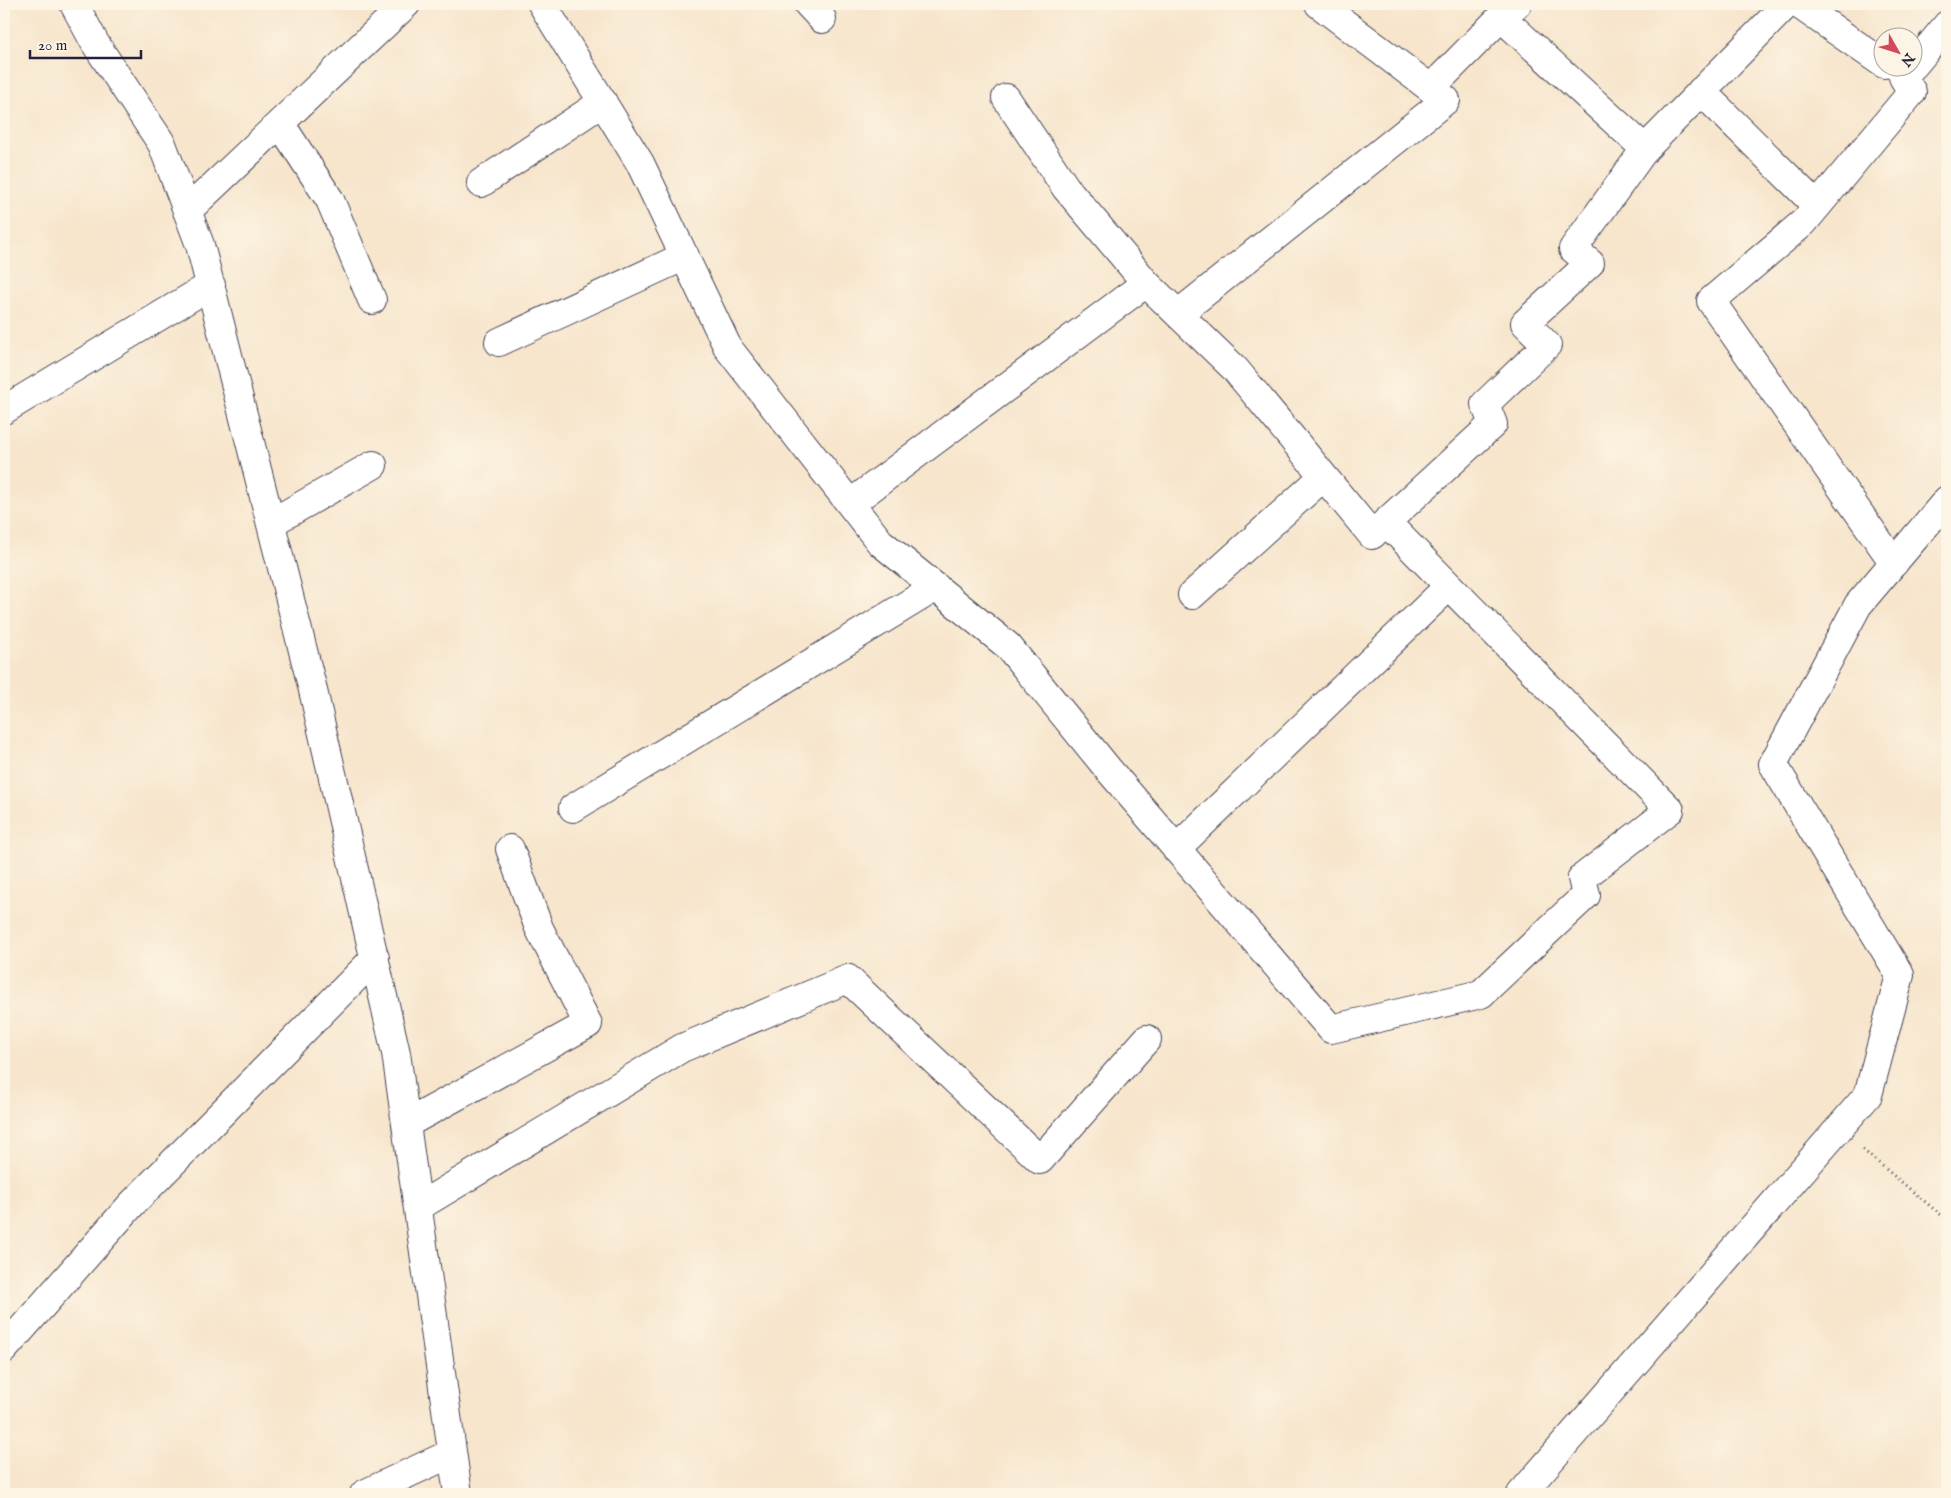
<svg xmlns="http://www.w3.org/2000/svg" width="1951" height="1498" viewBox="0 0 1951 1498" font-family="'IM FELL English',serif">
  <rect width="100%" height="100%" fill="#fcf5e5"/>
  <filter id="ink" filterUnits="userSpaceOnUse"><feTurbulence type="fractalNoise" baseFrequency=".02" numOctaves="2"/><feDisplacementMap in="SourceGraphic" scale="10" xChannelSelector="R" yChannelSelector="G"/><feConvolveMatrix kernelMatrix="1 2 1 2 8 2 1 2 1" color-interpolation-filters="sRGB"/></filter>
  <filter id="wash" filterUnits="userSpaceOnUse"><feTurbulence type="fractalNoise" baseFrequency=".0096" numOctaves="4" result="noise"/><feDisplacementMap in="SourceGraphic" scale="20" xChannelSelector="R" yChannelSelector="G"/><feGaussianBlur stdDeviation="1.12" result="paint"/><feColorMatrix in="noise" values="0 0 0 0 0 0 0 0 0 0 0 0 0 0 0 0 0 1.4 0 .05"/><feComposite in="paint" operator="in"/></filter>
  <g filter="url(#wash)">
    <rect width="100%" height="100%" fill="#f7e5cc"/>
  </g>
  <g filter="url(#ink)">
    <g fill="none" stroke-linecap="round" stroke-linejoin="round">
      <defs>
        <path id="street" d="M74,4L95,43L162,144L200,245L312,686L396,1053L458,1494
          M542,4L640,163L728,348L880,542L1008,646L1108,769L1331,1029L1481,994L1586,895L1582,878L1670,810L1386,522
          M808,4L822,19
          M1517,4L1501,17L1645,149L1787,4
          M1798,4L1884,64
          M1914,65L1947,25
          M1431,88L1501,17
          M1701,91L1817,206
          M1006,98L1066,188L1146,283L1235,369L1372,535L1493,424L1485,404L1547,345L1525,323L1590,263L1573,249L1645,149
          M280,123L330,200L372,300
          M481,183L603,102
          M187,211L406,4
          M1178,314L1446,100L1319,4
          M499,342L685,256
          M4,410L211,285
          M851,503L1146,283
          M271,523L373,465
          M1894,563L1711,301L1804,222L1912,92L1903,77L1911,68
          M1192,595L1323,477
          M573,808L936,587
          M1176,849L1449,586
          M406,1124L588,1024L539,928L510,849
          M418,1207L682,1048L848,979L1040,1160L1147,1039
          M4,1349L131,1205L375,958
          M364,1494L452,1453"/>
        <path id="secondary" d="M1521,1494L1868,1095L1900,975L1773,764L1858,605L1947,500"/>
      </defs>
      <!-- street casing -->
      <use href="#street" stroke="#423f51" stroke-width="30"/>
      <!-- secondary casing -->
      <use href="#secondary" stroke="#423f51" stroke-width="30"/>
      <!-- path -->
      <path stroke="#423f51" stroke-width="3" stroke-dasharray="1 4" stroke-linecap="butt" d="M1863,1150L1947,1220"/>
      <!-- street -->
      <use href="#street" stroke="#fff" stroke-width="28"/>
      <!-- secondary -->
      <use href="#secondary" stroke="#fff" stroke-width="28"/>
    </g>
  </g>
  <!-- margin -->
  <rect width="1951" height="1498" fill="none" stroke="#fcf5e5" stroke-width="20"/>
  <!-- north arrow -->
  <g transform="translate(1898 52) rotate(129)"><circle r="24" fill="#fcf5e5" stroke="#a5a1a1"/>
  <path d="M0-4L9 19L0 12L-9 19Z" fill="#d1495b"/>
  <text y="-8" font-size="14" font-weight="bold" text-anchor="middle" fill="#22223b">N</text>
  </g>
  <!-- scale -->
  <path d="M30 50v8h111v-8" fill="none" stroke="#22223b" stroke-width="2.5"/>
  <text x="38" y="50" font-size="15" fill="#22223b" stroke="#fcf5e5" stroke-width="4" paint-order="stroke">20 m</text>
</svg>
